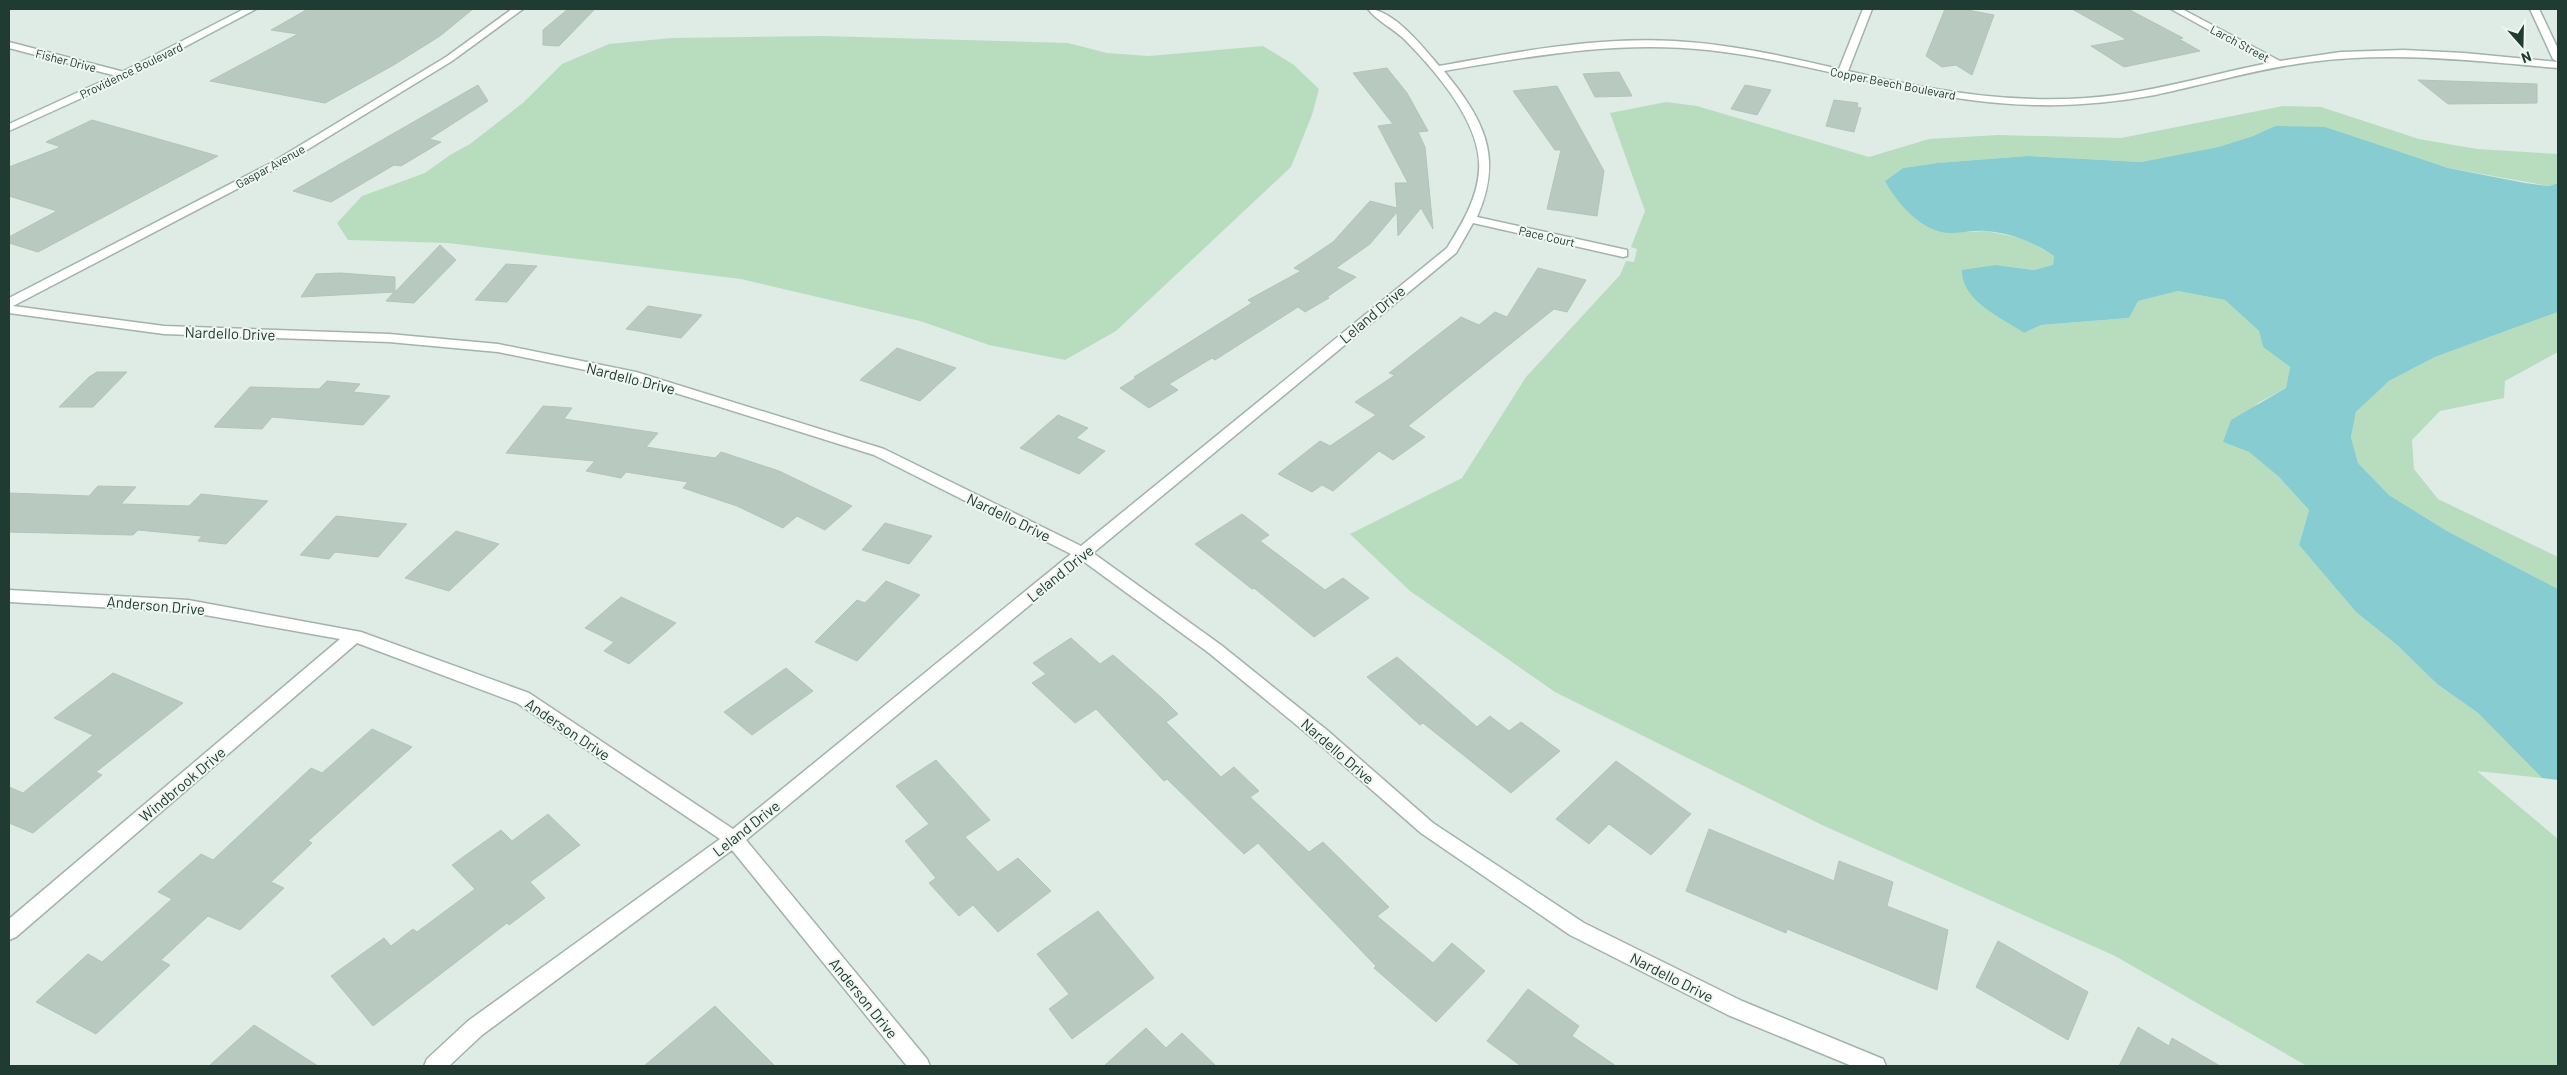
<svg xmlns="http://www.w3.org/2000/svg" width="2567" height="1075" viewBox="0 0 2567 1075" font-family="Barlow,sans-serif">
  <rect width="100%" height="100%" fill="#dfebe5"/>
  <!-- green -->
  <path fill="#b8ddbe" d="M823,36L1068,43L1107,53L1149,56L1263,46L1294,65L1319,89L1312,115L1291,167L1116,331L1065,360L989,345L920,321L741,279L448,243L348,240L337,223L362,196L425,173L450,155L470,144L524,102L562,64L609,44L672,38Z
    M1666,102L1697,106L1869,157L1929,139L1998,135L2121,138L2283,106L2321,107L2419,139L2477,149L2558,154V183L2549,186L2448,168L2410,156L2275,126L2253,136L2218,147L2141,162L2027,156L1937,163L1903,168L1885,181L1968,232L1986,231L2026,239L2054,256L2053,266L2034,270L1996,265L2024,333L2041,325L2129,318L2137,301L2178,291L2225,300L2259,331L2263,347L2290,367L2286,388L2258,403L2223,442L2249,452L2279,477L2309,510L2299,545L2356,612L2397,645L2437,684L2478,713L2542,778L2477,771L2558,839V1066H2307L2115,956L1822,825L1555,692L1410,591L1350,534L1462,478L1526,377L1620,275L1626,261L1634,262L1637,249L1631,247L1645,211L1610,113Z
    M2558,312V352L2505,381L2504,398L2440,411L2412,440L2414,469L2438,499L2558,557V589L2447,531L2389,495L2358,463L2351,437L2356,412L2389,381L2435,357Z"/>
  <!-- water -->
  <path fill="#86ccd1" d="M2275,126L2325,127L2448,168L2525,183L2549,186L2558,183V312L2435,357L2389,381L2356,412L2351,437L2358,463L2389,495L2447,531L2558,589V780L2542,778L2478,713L2437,684L2397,645L2356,612L2299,545L2309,510L2279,477L2249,452L2223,442L2231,420L2286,388L2290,367L2263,347L2259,331L2225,300L2178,291L2138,301L2129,318L2041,325L2024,333C2002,318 1961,301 1962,270L1996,265L2034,270L2053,265L2054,256C2033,242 2012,233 1986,231C1975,230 1963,233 1952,233C1923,234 1897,203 1885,181L1903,168L1937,163L2027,156L2141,162L2218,147L2253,136Z"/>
  <!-- building -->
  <path fill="#b8c9c0" stroke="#b2c4bb" d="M308,9H473L440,36L392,66L325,103L210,81L298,34L271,30Z
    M568,9H595L559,46L543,45V30Z
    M1945,9H1962L1994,15L1972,75L1956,65L1942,67L1926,56Z
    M2072,9H2128L2183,38L2179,39L2200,51L2124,67L2091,46L2125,40L2124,38Z
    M1387,68L1407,93L1428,131L1418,132L1425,147L1433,229L1421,208L1398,236L1397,212L1370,244L1336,268L1356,277L1327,297L1329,298L1305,312L1298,307L1215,360L1212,358L1169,384L1178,390L1149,408L1120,388L1136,378L1134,377L1252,303L1248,300L1301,271L1294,268L1333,242L1370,201L1397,208L1395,183H1408L1378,126L1393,124L1353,73Z
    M1619,72L1632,96L1595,97L1583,74Z
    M2418,80L2537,84V103L2448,104Z
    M478,85L488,101L429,139L441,142L401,166L394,165L331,202L293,191Z
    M1745,85L1771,90L1757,115L1731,109Z
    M1557,86L1604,171L1597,216L1547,209L1561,150H1555L1513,91Z
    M1834,100L1858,103L1857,107L1861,108L1854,132L1826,126Z
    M92,120L218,156L38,252L9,243V237L57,211L9,196V167L61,147L46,142Z
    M440,245L456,260L414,303L386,301L394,292L301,297L316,274L340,273L395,277V292Z
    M506,264L537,266L507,302L475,300Z
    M1538,268L1586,280L1567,312L1554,309L1408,426L1425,437L1393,460L1379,451L1333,491L1322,485L1312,492L1278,474L1320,441L1330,446L1376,415L1355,402L1395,375L1389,373L1461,317L1479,325L1495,312L1507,317Z
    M648,306L702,315L681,338L626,329Z
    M897,348L956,368L920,401L860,380Z
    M97,372H127L93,407H59L89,377Z
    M327,381L360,384L353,392L390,396L363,425L272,417L262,429L214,427L250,387L319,389Z
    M543,406L572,408L564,419L658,433L646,447L715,458L721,452L779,471L852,506L825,530L797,516L783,528L737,506L683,488L688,482L626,472L621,478L586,471L595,461L506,453Z
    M1058,415L1088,428L1076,438L1105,451L1079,474L1020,448Z
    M98,486L136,487L121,504L189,506L201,494L268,501L226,544L198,541L202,536L138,530L133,535L9,532V493L89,496Z
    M1242,514L1269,535L1260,541L1325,590L1343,578L1369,598L1314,637L1254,588L1252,589L1195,544Z
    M336,516L407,524L378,557L335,552L329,559L300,555Z
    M885,523L932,536L909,564L862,550Z
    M456,531L499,544L449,591L405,578Z
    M886,581L920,595L857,661L815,642L857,600L865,603Z
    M621,597L676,623L629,664L604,651L614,642L585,628Z
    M1071,638L1100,664L1113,655L1163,699L1178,714L1166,722L1221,777L1234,767L1259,791L1250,797L1309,852L1323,842L1389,907L1377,916L1433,963L1452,943L1485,971L1436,1022L1374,968L1376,966L1258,843L1244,854L1167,779L1164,781L1096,709L1075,723L1032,683L1046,674L1033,663Z
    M1397,657L1477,727L1490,716L1509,731L1521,722L1560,751L1511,793L1423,723L1420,725L1367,677Z
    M786,668L813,691L752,735L724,712Z
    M113,673L183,703L96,772L102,775L33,833L9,823V787L23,793L93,735L54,718Z
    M372,729L412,747L308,841L312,843L271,882L284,888L240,930L208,916L161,960L170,965L96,1034L36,1002L88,954L102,962L172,899L158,892L201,854L213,860L311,768L322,773Z
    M936,760L990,820L965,837L998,872L1018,858L1051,891L998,932L973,905L959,916L929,883L936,878L905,841L929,824L896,786Z
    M1616,761L1691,814L1651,855L1609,824L1589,844L1556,819Z
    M548,814L580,845L530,882L545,898L509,925L507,923L373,1026L331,976L384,938L391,946L413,929L417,932L475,889L452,865L501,830L512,841Z
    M1709,829L1834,881L1839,861L1893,882L1887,906L1948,930L1937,990L1787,929L1786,933L1686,891Z
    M1098,911L1154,978L1072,1039L1049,1009L1069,994L1037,954Z
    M1998,941L2088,992L2068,1040L1976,987Z
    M1528,989L1579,1026L1572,1036L1616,1066H1521L1487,1041Z
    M715,1006L775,1066H644Z
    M254,1025L318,1066H209Z
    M2138,1027L2169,1046L2172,1038L2220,1066H2119Z
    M1146,1028L1166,1048L1182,1033L1216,1066H1104Z"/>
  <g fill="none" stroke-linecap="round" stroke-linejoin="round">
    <defs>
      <path id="street" d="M512,9H523L452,61L279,167L13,306L164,326L389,334L498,344L636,372L884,449L1081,546L1447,248C1462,224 1477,199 1479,171C1483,124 1434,69 1403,38C1392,28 1376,20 1368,9C1393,9 1423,47 1439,66C1516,52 1595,37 1674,41C1729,44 1784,56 1839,69L1863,9H1872L1848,71C1936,92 2025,107 2116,95C2168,88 2217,73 2269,63L2171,9H2182L2280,61L2341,52L2404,50L2464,53L2558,62V68C2475,61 2393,51 2310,62C2257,69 2207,84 2155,95C2116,102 2076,106 2037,105C1924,104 1819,62 1708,50C1619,40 1531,56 1444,71C1483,119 1504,156 1477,217L1627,250V256L1623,257L1473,223L1456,253L1093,553L1221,645L1328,731L1433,823L1584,923L1742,1001L1883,1059L1886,1066H1852L1728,1015L1570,935L1421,833L1316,741L1209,653L1083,561L746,840L927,1059L930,1066H907L732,850L482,1035L449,1066H424L427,1059L468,1021L720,839L517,703L357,643L16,937L9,940V919L340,639L188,612L9,602V590L188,600L361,632L529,693L733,829L1071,554L874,455L634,380L498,352L389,342L164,334L9,313V298L271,163L446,57Z
        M2530,9H2539L2558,49V62L2553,59Z
        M9,42L128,73L129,75L124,78L9,48Z"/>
      <path id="secondary" d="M244,9H256L128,77L9,131V124L120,73Z"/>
    </defs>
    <!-- street casing -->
    <use href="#street" stroke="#a2b3ab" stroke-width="3"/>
    <!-- secondary casing -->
    <use href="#secondary" stroke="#9eb7ac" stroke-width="3"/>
    <!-- street -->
    <use href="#street" fill="#fff" fill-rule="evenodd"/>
    <!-- secondary -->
    <use href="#secondary" fill="#fff" fill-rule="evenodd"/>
  </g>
  <g text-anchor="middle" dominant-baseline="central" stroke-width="4" stroke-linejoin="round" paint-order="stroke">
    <!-- far-street labels -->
    <g font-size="12" fill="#203b31" stroke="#f0f7f3">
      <text transform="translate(2240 43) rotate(28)">Larch Street</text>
      <text transform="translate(66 60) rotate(14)">Fisher Drive</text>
      <text transform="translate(131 70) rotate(-26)">Providence Boulevard</text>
      <text transform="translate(1893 83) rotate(11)">Copper Beech Boulevard</text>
      <text transform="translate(270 166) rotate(-29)">Gaspar Avenue</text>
      <text transform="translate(1547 236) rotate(13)">Pace Court</text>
    </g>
    <!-- street labels -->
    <g font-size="15" fill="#203b31" stroke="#f0f7f3">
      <text transform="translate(1372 314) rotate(-40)">Leland Drive</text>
      <text transform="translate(230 333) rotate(2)">Nardello Drive</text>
      <text transform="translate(631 378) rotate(14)">Nardello Drive</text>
      <text transform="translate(1009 517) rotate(26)">Nardello Drive</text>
      <text transform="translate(1060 573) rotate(-39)">Leland Drive</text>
      <text transform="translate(156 605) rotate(5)">Anderson Drive</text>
      <text transform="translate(568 729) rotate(34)">Anderson Drive</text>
      <text transform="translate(1338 751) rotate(41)">Nardello Drive</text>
      <text transform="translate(182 784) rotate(-40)">Windbrook Drive</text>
      <text transform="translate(746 828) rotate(-38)">Leland Drive</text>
      <text transform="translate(1672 977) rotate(27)">Nardello Drive</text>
      <text transform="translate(864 998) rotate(51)">Anderson Drive</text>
    </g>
  </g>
  <!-- border -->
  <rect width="2567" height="1075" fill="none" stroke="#203b31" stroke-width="20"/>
  <!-- north arrow -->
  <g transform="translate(2522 45) rotate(160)" stroke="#f0f7f3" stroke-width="4" paint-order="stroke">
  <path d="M0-4L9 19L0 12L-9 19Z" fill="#203b31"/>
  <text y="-8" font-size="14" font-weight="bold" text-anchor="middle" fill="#203b31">N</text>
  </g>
</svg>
